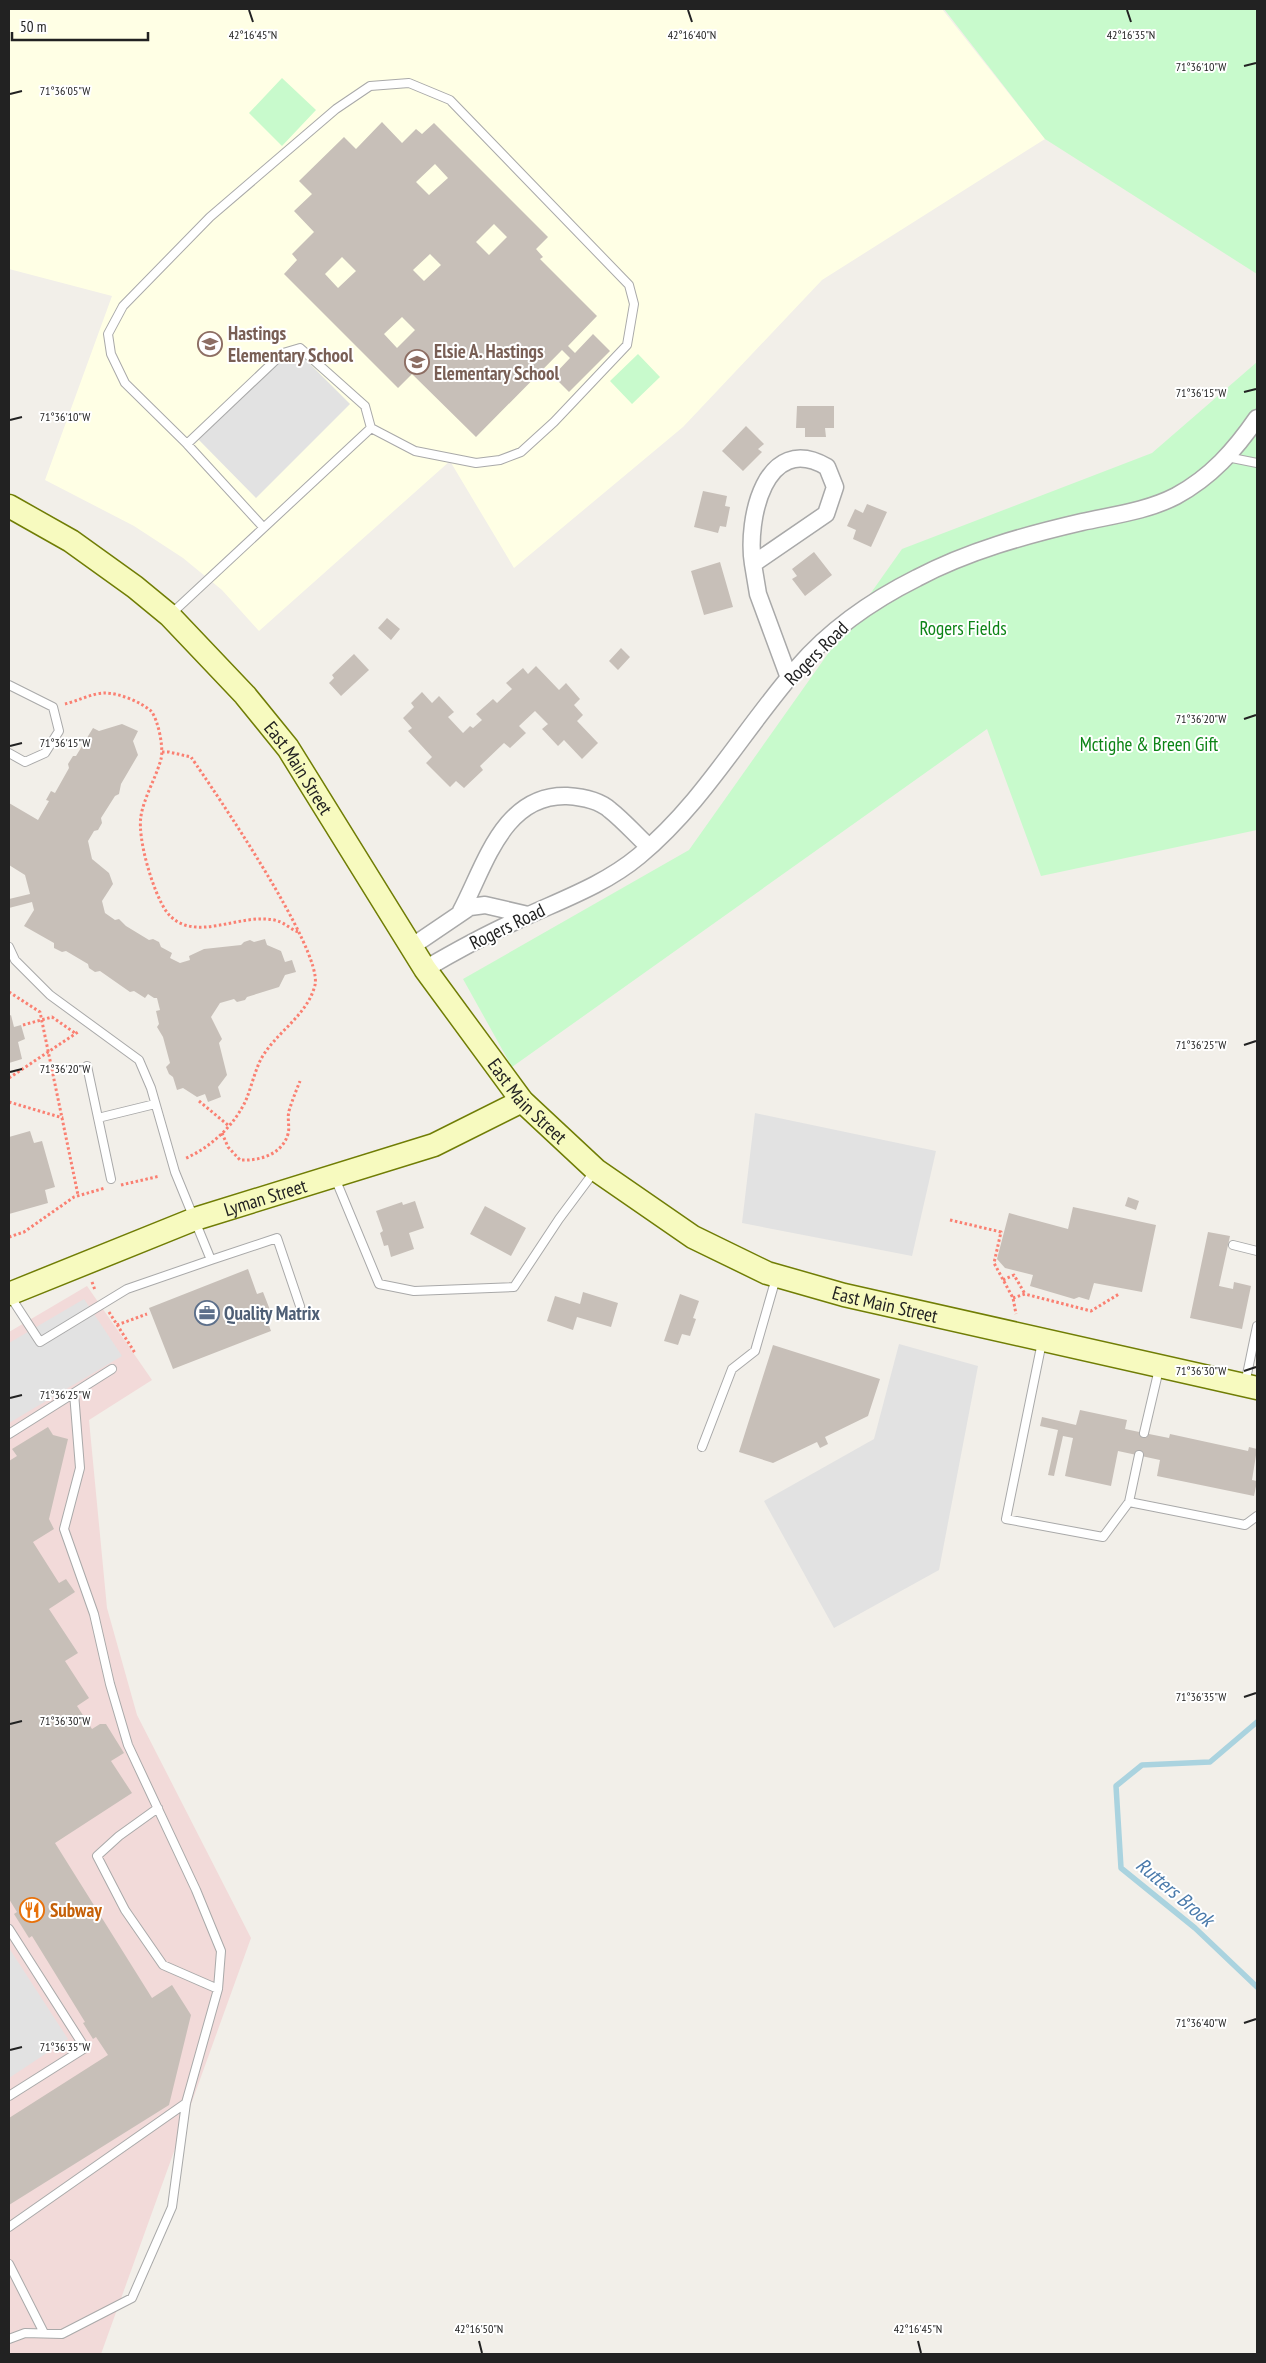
<svg xmlns="http://www.w3.org/2000/svg" width="1266" height="2363" viewBox="0 0 1266 2363" font-family="'PT Sans Narrow',sans-serif">
  <rect width="100%" height="100%" fill="#f2efe9"/>
  <!-- commercial -->
  <path fill="#f2dad9" d="M87,1286L152,1380L89,1420L107,1608L137,1715L251,1938L101,2354H9V1332Z"/>
  <!-- education -->
  <path fill="#ffffe5" d="M9,9H942L1045,139L822,280L683,427L514,568L450,461L259,631L222,590L183,558L134,526L45,480L112,296L9,269Z"/>
  <!-- park -->
  <path fill="#c8facc" d="M944,9H1257V274L1045,139Z
    M282,78L316,110L282,146L249,113Z
    M638,354L660,377L632,404L610,381Z
    M1257,362V830L1041,876L987,729L512,1067L463,979L689,850L902,549L1152,453Z"/>
  <!-- parking -->
  <path fill="#e2e2e2" d="M293,347L350,404L256,498L198,439Z
    M755,1113L936,1151L912,1256L742,1223Z
    M84,1299L122,1356L9,1423V1343Z
    M899,1344L978,1366L939,1570L834,1628L764,1501L874,1439Z
    M9,1948L68,2039L9,2078Z"/>
  <g fill="none" stroke-linecap="round" stroke-linejoin="round">
    <!-- stream -->
    <path stroke="#aad3df" stroke-width="5.5" d="M1257,1722L1210,1762L1142,1765L1116,1786L1121,1868L1195,1928L1257,1987"/>
  </g>
  <!-- building -->
  <path fill="#c7bfb8" fill-rule="evenodd" d="M382,122L402,143L416,129L422,134L434,123L548,237L536,249L543,257L540,259L597,316L568,346L575,353L593,334L610,351L569,392L553,376L570,358L562,350L476,437L412,374L398,388L284,274L297,260L292,254L314,232L294,211L312,194L299,181L344,137L356,149ZM435,164L448,178L429,195L416,182ZM494,224L507,237L489,255L476,242ZM430,254L441,265L424,281L413,270ZM342,257L356,271L338,288L325,274ZM402,317L415,330L397,348L384,334Z
    M797,406H834V428H825L826,437H805V428H796Z
    M746,426L764,444L758,449L762,452L743,471L722,451Z
    M703,491L727,496L725,506L730,507L726,527L720,526L718,533L694,527Z
    M867,504L887,512L871,547L853,539L856,530L847,526L855,509L863,513Z
    M814,552L832,575L805,596L792,579L797,576L792,569Z
    M720,562L733,607L704,615L691,571Z
    M387,618L400,629L391,640L378,628Z
    M621,648L630,657L618,670L609,661Z
    M354,654L369,670L341,696L329,683L334,678L332,675Z
    M536,666L559,690L566,683L580,699L574,705L583,715L577,721L598,743L582,759L564,740L558,746L542,729L548,724L535,711L519,726L526,733L510,748L504,743L480,766L483,770L464,788L456,781L450,787L426,763L432,757L408,731L412,728L403,718L414,707L411,703L422,692L432,703L439,696L454,712L448,717L463,733L470,726L473,728L482,720L476,714L493,699L497,703L512,689L506,683L523,668L528,674Z
    M122,724L138,731L133,741L138,755L121,784L119,794L115,796L101,818L102,823L98,830L94,831L88,841L92,859L109,873L113,884L102,901L105,913L115,920L119,919L126,926L149,940L153,939L159,942L161,947L172,953L170,958L180,963L190,960L189,956L204,949L241,945L244,942L250,940L254,942L265,939L267,945L281,951L285,962L292,960L296,972L285,975L279,987L247,997L245,1000L237,1002L234,999L220,1003L211,1017L222,1039L219,1043L227,1075L218,1087L221,1097L208,1102L205,1094L197,1097L183,1088L177,1090L173,1077L169,1074L166,1067L170,1063L163,1037L157,1027L159,1024L156,1011L160,1010L157,998H154L148,994L145,998L134,991L130,992L100,971L95,972L89,968L88,964L66,951L62,952L54,948V943L24,926L34,910L32,902L9,908V899L30,894L25,875L9,865V803L38,820L49,801L46,800L51,791L55,793L69,768L68,764L73,756H76L93,728L99,731Z
    M11,1015L14,1027L21,1025L25,1039L18,1042L22,1059L9,1063V1016Z
    M30,1131L34,1143L42,1141L55,1187L45,1190L48,1203L9,1214V1137Z
    M1128,1197L1139,1201L1136,1210L1125,1206Z
    M415,1201L424,1228L409,1233L414,1249L391,1257L388,1245L384,1246L380,1233L383,1231L376,1211L402,1202L403,1205Z
    M485,1206L526,1228L511,1256L470,1234Z
    M1073,1207L1156,1225L1142,1292L1094,1283L1089,1300L1079,1297L1074,1299L1030,1286L1033,1275L1005,1268L997,1259L1009,1213L1068,1229Z
    M1208,1232L1230,1236L1219,1286L1233,1289L1234,1282L1251,1286L1242,1329L1190,1318Z
    M248,1269L257,1294L263,1292L270,1310L264,1312L271,1331L173,1369L149,1308Z
    M583,1292L618,1303L611,1327L577,1317L573,1330L547,1321L555,1296L580,1304Z
    M680,1294L699,1301L693,1318L696,1319L690,1336L682,1334L678,1345L664,1341Z
    M773,1345L880,1379L868,1416L825,1437L828,1444L820,1448L817,1442L773,1463L739,1452Z
    M1080,1410L1127,1420L1125,1429L1144,1433L1169,1438L1170,1434L1248,1451L1249,1447L1257,1449L1252,1480L1257,1481L1254,1496L1157,1476L1160,1460L1118,1451L1111,1486L1065,1476L1073,1438L1063,1436L1054,1476L1048,1475L1058,1430L1040,1426L1042,1417L1076,1425Z
    M48,1427L53,1435L68,1439L49,1519L54,1529L33,1542L59,1583L66,1579L75,1592L49,1609L78,1653L65,1661L89,1698L77,1706L92,1729L100,1724H106L124,1753L111,1761L132,1793L55,1843L152,1998L172,1985L191,2015L169,2105L9,2205V2118L108,2055L96,2037L93,2039L83,2023L85,2022L32,1936L29,1938L14,1914L17,1912L9,1899V1461L17,1456L12,1449Z"/>
  <g fill="none" stroke-linecap="round" stroke-linejoin="round">
    <defs>
      <path id="lane" d="M187,444L125,383L111,354L108,334L123,306L210,217L336,109L370,86L409,83L450,100L629,285L634,304L627,345L554,422L521,452L500,460L476,463L415,451L371,428L365,406L300,348L283,353L187,444L263,527
        M1227,457L1257,463
        M171,614L371,428
        M9,685L53,707L59,731L45,753L25,762L9,753
        M9,947L15,960L50,995L139,1060L151,1088L175,1172L211,1260L127,1289L40,1342L10,1296
        M87,1066L111,1179
        M98,1118L155,1104
        M335,1178L379,1284L414,1291L514,1287L559,1219L594,1172
        M1233,1245L1257,1251
        M211,1260L277,1238L300,1306
        M1042,1342L1006,1519L1103,1537L1129,1502L1139,1455
        M1245,1384L1257,1326
        M1144,1433L1159,1369
        M9,1434L112,1369
        M702,1447L732,1369L755,1351L776,1278
        M1129,1502L1245,1525L1257,1516
        M158,1808L119,1836L97,1856L125,1910L163,1965L218,1989
        M9,1929L85,2048L9,2096
        M9,2227L186,2103
        M9,2264L44,2333
        M9,2339L25,2333L62,2334L132,2298L172,2207L186,2103L218,1989L221,1951L196,1890L128,1745L110,1684L94,1614L64,1529L80,1468L74,1393"/>
      <path id="street" d="M753,564C746,520 765,431 827,467L835,487L826,514L753,564L758,594L789,678
        M461,911C485,866 503,794 567,796C582,797 599,800 610,810C624,821 636,835 649,847
        M411,947L470,907L485,905L528,915
        M425,969C454,952 485,935 516,921C558,901 603,886 639,856C704,802 743,730 798,667C830,630 873,600 917,578C968,551 1026,535 1082,522C1114,515 1147,511 1176,496C1211,477 1235,450 1257,418"/>
      <g id="secondary">
        <path id="s1" d="M9,506L71,541L135,587L169,615L245,695L288,748L425,969L522,1101L596,1170L693,1237L767,1273L844,1295L1257,1388"/>
        <path id="s2" d="M9,1294L195,1219L434,1145L522,1101"/>
      </g>
    </defs>
    <!-- lane casing -->
    <use href="#lane" stroke="#a9a9a9" stroke-width="10"/>
    <!-- street casing -->
    <use href="#street" stroke="#a9a9a9" stroke-width="19"/>
    <!-- secondary casing -->
    <use href="#secondary" stroke="#707d05" stroke-width="25"/>
    <!-- path -->
    <path stroke="#fa8072" stroke-width="3" stroke-dasharray="2.5 2.5" stroke-linecap="butt" d="M65,704C77,701 93,693 105,693C119,693 141,702 151,711C158,719 164,748 161,759C156,778 144,797 141,816C137,838 153,892 166,911C192,947 242,910 278,921C284,923 291,929 298,932
      M162,752H169L191,757C215,792 323,950 315,985C307,1017 274,1033 260,1061C254,1074 251,1088 246,1100C234,1126 210,1148 184,1159
      M9,992L40,1012L78,1195
      M23,1025L52,1017L75,1033
      M9,1078L78,1032
      M199,1101L229,1126
      M9,1102L63,1118
      M222,1133L228,1147L240,1160C259,1161 282,1155 288,1134C290,1127 287,1118 289,1111C292,1101 296,1091 300,1081
      M121,1185L160,1176
      M950,1220L1001,1232L994,1263L1013,1298L1016,1314
      M9,1237L24,1232L74,1197L105,1188
      M1003,1280L1014,1275L1025,1294
      M92,1282L95,1290
      M1013,1298L1025,1294L1091,1311L1119,1294
      M109,1312L135,1353
      M117,1325L147,1314"/>
    <!-- lane -->
    <use href="#lane" stroke="#fff" stroke-width="8"/>
    <!-- street -->
    <use href="#street" stroke="#fff" stroke-width="16"/>
    <!-- secondary -->
    <use href="#secondary" stroke="#f7fabf" stroke-width="22"/>
  </g>
  <!-- ticks -->
  <path fill="none" stroke="#222" stroke-width="2" d="M249,10L253,22M688,10L692,22M1127,10L1131,22M1244,66L1256,63M10,94L22,91M1244,392L1256,389M10,420L22,417M1244,719L1256,715M10,746L22,743M1244,1045L1256,1041M10,1072L22,1069M1244,1371L1256,1367M10,1398L22,1395M1244,1697L1256,1693M10,1724L22,1721M1244,2023L1256,2019M10,2050L22,2047M479,2341L482,2353M918,2341L921,2353"/>
  <!-- icons -->
  <defs>
    <symbol id="school-ring" viewBox="-11 -11 22 22"><circle r="9.5" fill="#fff" stroke="#8d6e63" stroke-width="1.5"/><path d="M0-5L7-2L0 1L-7-2ZM-4 1L0 2.5L4 1V4Q0 6-4 4Z" fill="#8d6e63"/></symbol>
    <symbol id="office-ring" viewBox="-11 -11 22 22"><circle r="9.5" fill="#fff" stroke="#5c6f8a" stroke-width="1.5"/><path d="M-6-3h4V-5.5h4V-3h4V5H-6ZM-1-4.5V-3h2v-1.5ZM-6 0V1H6V0Z" fill="#5c6f8a"/></symbol>
    <symbol id="restaurant-ring" viewBox="-11 -11 22 22"><circle r="9.5" fill="#fff" stroke="#e8710a" stroke-width="1.5"/><path d="M-5-6h1v4h1v-4h1v4h1v-4h1v5L-1.5 .5V6h-2V.5L-5-1ZM5-6V6H3V1.5H1.5Q1.5-4 5-6Z" fill="#e8710a"/></symbol>
  </defs>
  <g fill-rule="evenodd">
    <use href="#school-ring" x="196" y="330" width="28" height="28"/>
    <use href="#school-ring" x="403" y="348" width="28" height="28"/>
    <use href="#office-ring" x="193" y="1299" width="28" height="28"/>
    <use href="#restaurant-ring" x="18" y="1896" width="28" height="28"/>
  </g>
  <g text-anchor="middle" dominant-baseline="central" stroke-width="4" stroke-linejoin="round" paint-order="stroke">
    <!-- education labels -->
    <g font-size="19" font-weight="bold" fill="#785e54" stroke="#fff" text-anchor="start">
      <text x="228" y="333">Hastings<tspan x="228" dy="22">Elementary School</tspan></text>
      <text x="434" y="351">Elsie A. Hastings<tspan x="434" dy="22">Elementary School</tspan></text>
    </g>
    <!-- park labels -->
    <g font-size="19" fill="#0c8416" stroke="#fff">
      <text x="963" y="628">Rogers Fields</text>
      <text x="1149" y="744">Mctighe &amp; Breen Gift</text>
    </g>
    <!-- street labels -->
    <g font-size="19" fill="#222" stroke="#fff">
      <text transform="translate(816 653) rotate(-45)">Rogers Road</text>
      <text stroke="none"><textPath href="#s1" startOffset="395">East Main Street</textPath></text>
      <text transform="translate(507 926) rotate(-26)">Rogers Road</text>
      <text stroke="none"><textPath href="#s1" startOffset="800">East Main Street</textPath></text>
      <text stroke="none"><textPath href="#s2" startOffset="274">Lyman Street</textPath></text>
      <text stroke="none"><textPath href="#s1" startOffset="1220">East Main Street</textPath></text>
    </g>
    <!-- service labels -->
    <g font-size="19" font-weight="bold" fill="#4e5e75" stroke="#fff" text-anchor="start">
      <text x="224" y="1313">Quality Matrix</text>
    </g>
    <!-- food labels -->
    <g font-size="19" font-weight="bold" fill="#c56008" stroke="#fff" text-anchor="start">
      <text x="50" y="1910">Subway</text>
    </g>
    <!-- water labels -->
    <g font-size="20" font-style="italic" fill="#4a7aab" stroke="#fff">
      <text transform="translate(1175 1892) rotate(40)">Rutters Brook</text>
    </g>
  </g>
  <g font-size="12" text-anchor="middle" fill="#222" stroke="#fff" stroke-width="4" stroke-linejoin="round" paint-order="stroke">
    <text x="253" y="39">42°16'45"N</text>
    <text x="692" y="39">42°16'40"N</text>
    <text x="1131" y="39">42°16'35"N</text>
    <text x="1201" y="71">71°36'10"W</text>
    <text x="65" y="95">71°36'05"W</text>
    <text x="1201" y="397">71°36'15"W</text>
    <text x="65" y="421">71°36'10"W</text>
    <text x="1201" y="723">71°36'20"W</text>
    <text x="65" y="747">71°36'15"W</text>
    <text x="1201" y="1049">71°36'25"W</text>
    <text x="65" y="1073">71°36'20"W</text>
    <text x="1201" y="1375">71°36'30"W</text>
    <text x="65" y="1399">71°36'25"W</text>
    <text x="1201" y="1701">71°36'35"W</text>
    <text x="65" y="1725">71°36'30"W</text>
    <text x="1201" y="2027">71°36'40"W</text>
    <text x="65" y="2051">71°36'35"W</text>
    <text x="479" y="2333">42°16'50"N</text>
    <text x="918" y="2333">42°16'45"N</text>
  </g>
  <!-- border -->
  <rect width="1266" height="2363" fill="none" stroke="#222222" stroke-width="20"/>
  <!-- scale -->
  <path d="M12 32v8h136v-8" fill="none" stroke="#222222" stroke-width="2.5"/>
  <text x="20" y="32" font-size="15" fill="#222222" stroke="#ffffff" stroke-width="4" paint-order="stroke">50 m</text>
</svg>
